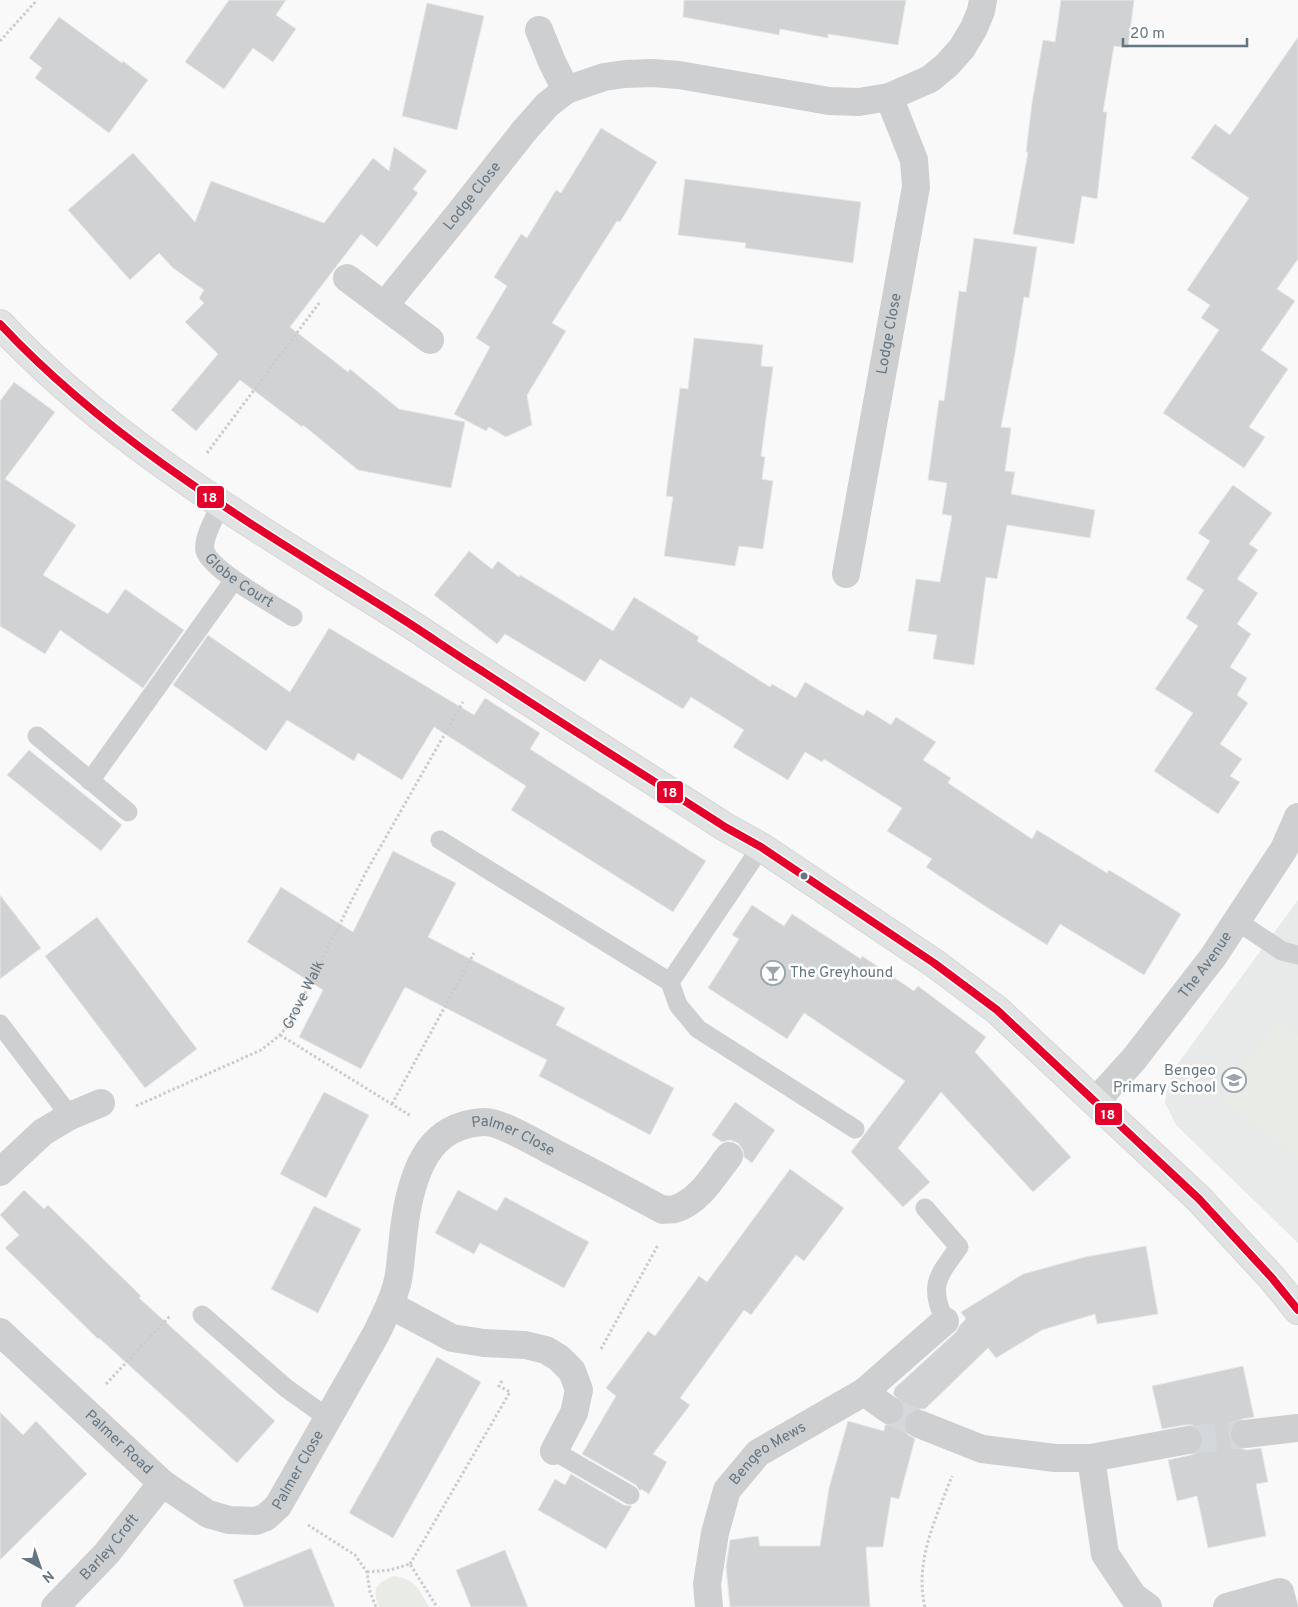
<svg xmlns="http://www.w3.org/2000/svg" width="1298" height="1607" viewBox="0 0 1298 1607" font-family="Overpass,sans-serif">
  <rect width="100%" height="100%" fill="#f9f9f9"/>
  <!-- built -->
  <path fill="#e8e9e9" d="M1298,900V1243L1176,1125L1165,1103L1167,1091L1173,1070Z"/>
  <!-- green -->
  <path fill="#e8ebe6" d="M1279,1020L1298,1035V1159L1218,1098Z
    M394,1576C416,1579 419,1590 429,1607H379C371,1588 377,1583 394,1576Z"/>
  <!-- building -->
  <path fill="#d0d2d3" stroke="#e8e8e8" d="M229,0H286L276,15L296,29L273,62L253,48L224,89L185,62Z
    M684,0H906L898,45L828,34V38L780,29L779,35L683,17Z
    M1061,0H1134L1128,48L1114,46L1103,112H1107L1097,199L1082,196L1074,244L1013,234L1028,152H1026L1032,103L1043,40L1055,42Z
    M427,3L484,16L457,130L402,116Z
    M59,17L122,63L123,61L148,80L109,133L35,78L42,68L29,58Z
    M1298,37V259L1277,289L1295,301L1261,350L1288,369L1249,427L1265,437L1244,468L1163,413L1219,330L1201,318L1210,305L1187,290L1249,198L1191,158L1215,124L1230,135Z
    M601,128L657,162L620,222L617,221L552,323L566,331L527,395L532,425L506,437L489,427L486,431L454,414L490,347L476,338L507,286L494,277L521,234L527,238L556,190L561,193Z
    M394,147L427,171L413,189L418,193L377,247L361,234L290,327L348,372L350,369L399,409L465,422L451,488L358,470L303,425L302,427L240,380L196,431L171,410L218,354L185,322L204,303L199,298L204,290L173,268L159,253L130,280L68,210L133,153L195,222L211,181L324,223L373,158L389,171Z
    M685,179L861,202L853,263L745,248L746,243L678,235Z
    M974,238L1037,247L1029,298L1024,297L1015,353L1001,427L1011,428L1005,471L1015,472L1011,494L1095,510L1090,538L1007,525L997,579L986,577L974,665L933,659L937,635L908,631L916,579L940,582L952,516L942,514L947,483L928,480L939,400L944,401L959,291L966,292Z
    M694,338L763,345L761,366L773,367L761,456L765,457L762,479L773,481L763,549L739,546L735,566L664,556L673,497L666,496L680,388L688,389Z
    M14,382L55,412L5,479L76,525L43,575L108,614L125,589L184,630L143,688L60,630L45,654L0,626V401Z
    M1233,485L1272,513L1249,544L1258,550L1237,579L1258,593L1237,624L1251,634L1230,667L1247,678L1237,695L1248,703L1220,744L1242,759L1230,776L1240,782L1218,814L1154,771L1193,713L1155,689L1198,626L1186,618L1204,590L1186,579L1210,541L1198,533Z
    M469,551L492,569L498,561L519,577L520,575L613,631L634,597L699,637L697,641L770,687L772,684L796,698L805,682L863,716L867,710L891,725L896,717L936,742L923,760L951,778L948,783L1032,839L1037,830L1107,873L1109,870L1181,914L1144,975L1060,924L1047,945L988,908L926,867L932,859L887,831L902,808L824,759L822,762L805,752L788,780L733,747L744,730L691,697L683,709L600,659L585,682L505,634L497,644L434,595Z
    M329,628L474,715L485,698L540,733L530,749L706,861L673,912L511,810L526,786L434,727L402,780L358,753L354,761L287,720L266,751L173,685L208,635L290,692Z
    M29,750L122,825L101,851L7,775Z
    M393,851L456,883L428,937L565,1008L556,1025L674,1088L650,1135L539,1076L547,1060L405,987L361,1069L299,1037L323,990L247,942L281,887L353,932Z
    M0,895L41,948L0,979Z
    M752,905L784,926L792,914L861,959L862,956L914,991L918,986L986,1037L975,1052L1071,1157L1033,1192L941,1092L898,1148L930,1182L903,1207L851,1152L905,1081L804,1013L787,1039L708,988L739,939L732,935Z
    M97,917L197,1049L145,1088L45,956Z
    M324,1092L369,1115L326,1198L280,1174Z
    M735,1102L775,1130L752,1163L744,1157L743,1150L738,1143L730,1140L722,1142L712,1135Z
    M790,1169L844,1208L804,1261L796,1255L751,1315L744,1310L680,1398L690,1405L653,1454L667,1462L649,1494L641,1489L640,1491L636,1485L582,1454L616,1396L606,1388L648,1331L655,1336L699,1276L707,1282Z
    M24,1190L44,1209L48,1205L141,1296L139,1298L275,1421L237,1463L99,1338L98,1339L5,1248L19,1235L0,1215Z
    M458,1190L497,1211L505,1197L589,1242L564,1288L480,1243L474,1254L435,1233Z
    M314,1206L361,1229L318,1313L271,1289Z
    M1146,1246L1158,1314L1097,1324L1095,1314L1042,1330L996,1358L988,1348L925,1409H916L909,1412L904,1419V1427L907,1434L915,1439L899,1499L891,1497L883,1547H866L870,1607H730L726,1567L730,1540L758,1536L760,1546H820L829,1488L848,1421L884,1431L885,1425L895,1424L901,1419L904,1412L903,1404L893,1394L895,1388L956,1332L960,1325L966,1319L961,1312L1023,1274L1085,1257Z
    M437,1357L481,1382L393,1538L349,1513Z
    M1243,1366L1254,1417L1243,1419L1235,1422L1231,1428L1230,1436L1233,1444L1239,1448L1247,1450L1261,1448L1268,1482L1256,1484L1266,1536L1208,1548L1197,1496L1177,1501L1168,1460L1191,1455L1198,1452L1203,1445V1437L1200,1430L1193,1425H1185L1162,1429L1152,1386Z
    M0,1412L23,1435L36,1421L87,1474L0,1560Z
    M571,1474L624,1505L632,1506L606,1549L538,1510L555,1479L565,1485Z
    M311,1548L335,1607H244L233,1580Z
    M505,1550L528,1607H471L456,1570Z"/>
  <g fill="none" stroke-linecap="round" stroke-linejoin="round">
    <!-- minor-tunnel -->
    <path stroke="#d4d8dc" stroke-width="28" stroke-dasharray="28 14" stroke-linecap="butt" d="M889,1410L919,1424
      M1188,1440L1245,1434"/>
    <defs>
      <path id="secondary" d="M0,324C113,445 258,528 396,615C425,633 453,653 482,671C563,724 644,775 725,827L761,847L934,963L997,1010L1199,1199L1272,1278L1298,1310"/>
    </defs>
    <!-- secondary casing -->
    <use href="#secondary" stroke="#d5d6d7" stroke-width="30"/>
    <!-- path -->
    <g stroke="#cbcccd" stroke-width="3" stroke-dasharray="2.5 2.5" stroke-linecap="butt">
      <path d="M0,41L37,0"/>
      <path d="M207,453L320,302"/>
      <path d="M280,1035L411,1116"/>
      <path d="M392,1104L474,953"/>
      <path id="s1" d="M136,1106L261,1050L280,1035L290,1023L366,872L463,702"/>
      <path d="M601,1349L658,1245"/>
      <path d="M106,1384L170,1316"/>
      <path d="M308,1525L355,1555L367,1572L370,1592L376,1607"/>
      <path d="M410,1564L510,1392L499,1386L503,1379"/>
      <path d="M367,1572L390,1570L410,1564L437,1607"/>
      <path d="M925,1607C914,1562 936,1518 952,1476"/>
    </g>
    <!-- service -->
    <g stroke="#cecfd0" stroke-width="19">
      <path id="s2" d="M221,504C216,515 202,539 205,551C212,571 274,605 293,617"/>
      <path d="M37,736L128,812"/>
      <path d="M90,781L234,580"/>
      <path d="M440,840L670,982"/>
      <path d="M761,847L670,982L678,1005L698,1029L855,1129"/>
      <path d="M1237,921L1282,951L1298,955"/>
      <path d="M0,1024L70,1116"/>
      <path d="M925,1208L959,1247C938,1276 928,1285 945,1321"/>
      <path d="M202,1315L286,1388L328,1418"/>
      <path d="M554,1451L630,1495"/>
    </g>
    <!-- minor -->
    <g stroke="#cecfd0" stroke-width="28">
      <path d="M539,30L552,62L566,90"/>
      <path d="M347,278L430,340"/>
      <path id="s3" d="M384,306L457,216L524,131L547,105L566,90L604,77L625,74L652,73L679,75L829,101L859,102L889,97L930,79L947,65L962,48L974,28L981,11L983,0"/>
      <path id="s4" d="M846,574L916,187L914,160L889,97"/>
      <path id="s5" d="M1095,1102L1134,1059L1213,957L1284,849L1298,817"/>
      <path d="M0,1172L43,1132L70,1116L101,1103"/>
      <path d="M390,1305L452,1338L484,1343L525,1345L546,1350L559,1358L572,1371L579,1390L574,1413L554,1451"/>
      <path id="s6" d="M0,1332L162,1483L208,1514L229,1520L256,1521L266,1517L278,1506L376,1334C385,1315 396,1295 399,1274C403,1246 403,1219 411,1192C421,1153 440,1124 484,1122C499,1121 538,1144 553,1152C590,1171 626,1190 663,1210C667,1209 672,1210 675,1209C700,1201 714,1175 729,1156"/>
      <path d="M864,1392L945,1321"/>
      <path d="M919,1424L982,1449L1055,1458H1091L1188,1440"/>
      <path d="M1245,1434L1298,1428"/>
      <path d="M1091,1458L1105,1554L1133,1596L1148,1607"/>
      <path id="s7" d="M55,1607L107,1553L162,1483"/>
      <path id="s8" d="M709,1607L707,1584L715,1533L727,1490L758,1453L864,1392L889,1410"/>
      <path d="M1227,1607L1280,1592L1284,1607"/>
    </g>
    <!-- secondary -->
    <use href="#secondary" stroke="#e1e2e2" stroke-width="28"/>
    <defs>
      <path id="bus-1" d="M0,324C113,445 258,528 396,615C425,633 453,653 482,671C563,724 644,775 725,827L761,847L934,963L997,1010L1199,1199L1272,1278L1298,1310"/>
    </defs>
    <!-- bus-1 casing -->
    <use href="#bus-1" stroke="#fff" stroke-width="11"/>
    <!-- bus-1 -->
    <use href="#bus-1" stroke="#e4002b" stroke-width="8"/>
  </g>
  <!-- icons -->
  <defs>
    <symbol id="bar-ring" viewBox="-11 -11 22 22"><circle r="9.5" fill="#fff" stroke="#99a4ac" stroke-width="1.5"/><path d="M-6-5H6L.8 .8V4.5H3.5V6h-7V4.5H-.8V.8Z" fill="#99a4ac"/></symbol>
    <symbol id="school-ring" viewBox="-11 -11 22 22"><circle r="9.5" fill="#fff" stroke="#99a4ac" stroke-width="1.5"/><path d="M0-5L7-2L0 1L-7-2ZM-4 1L0 2.5L4 1V4Q0 6-4 4Z" fill="#99a4ac"/></symbol>
  </defs>
  <g fill-rule="evenodd">
    <use href="#bar-ring" x="759" y="959" width="28" height="28"/>
    <use href="#school-ring" x="1220" y="1066" width="28" height="28"/>
  </g>
  <!-- markers -->
  <circle fill="#657683" stroke="#fff" stroke-width="2" cx="804" cy="876" r="4.5"/>
  <g text-anchor="middle" dominant-baseline="central" stroke-width="5" stroke-linejoin="round" paint-order="stroke">
    <!-- street labels -->
    <g font-size="15" fill="#657683" stroke="#fff">
      <text stroke="none"><textPath href="#s3" startOffset="141">Lodge Close</textPath></text>
      <text stroke="none"><textPath href="#s4" startOffset="244">Lodge Close</textPath></text>
      <text stroke="none"><textPath href="#s2" startOffset="96">Globe Court</textPath></text>
      <text stroke="none"><textPath href="#s5" startOffset="176">The Avenue</textPath></text>
      <text stroke="none"><textPath href="#s1" startOffset="208">Grove Walk</textPath></text>
      <text stroke="none"><textPath href="#s6" startOffset="840">Palmer Close</textPath></text>
      <text stroke="none"><textPath href="#s6" startOffset="162">Palmer Road</textPath></text>
      <text stroke="none"><textPath href="#s8" startOffset="175">Bengeo Mews</textPath></text>
      <text stroke="none"><textPath href="#s6" startOffset="394">Palmer Close</textPath></text>
      <text stroke="none"><textPath href="#s7" startOffset="81">Barley Croft</textPath></text>
    </g>
    <!-- poi labels -->
    <g font-size="15" fill="#657683" stroke="#fff" text-anchor="start">
      <text x="790" y="973">The Greyhound</text>
      <text x="1216" y="1071" text-anchor="end">Bengeo<tspan x="1216" dy="17">Primary School</tspan></text>
    </g>
  </g>
  <g stroke="#fff" stroke-width="2">
    <rect x="196" y="485" width="29" height="24" rx="5" fill="#e4002b"/>
    <rect x="656" y="780" width="28" height="24" rx="5" fill="#e4002b"/>
    <rect x="1094" y="1102" width="29" height="24" rx="5" fill="#e4002b"/>
  </g>
  <g font-size="14" text-anchor="middle" font-weight="bold" fill="#fff">
    <text x="210" y="502">18</text>
    <text x="670" y="797">18</text>
    <text x="1108" y="1119">18</text>
  </g>
  <!-- north arrow -->
  <g transform="translate(40 1567) rotate(140)" stroke="#ffffff" stroke-width="4" paint-order="stroke">
  <path d="M0-4L9 19L0 12L-9 19Z" fill="#657683"/>
  <text y="-8" font-size="14" font-weight="bold" text-anchor="middle" fill="#657683">N</text>
  </g>
  <!-- scale -->
  <path d="M1123 38v8h124v-8" fill="none" stroke="#657683" stroke-width="2.5"/>
  <text x="1130" y="38" font-size="15" fill="#657683" stroke="#ffffff" stroke-width="4" paint-order="stroke">20 m</text>
</svg>
